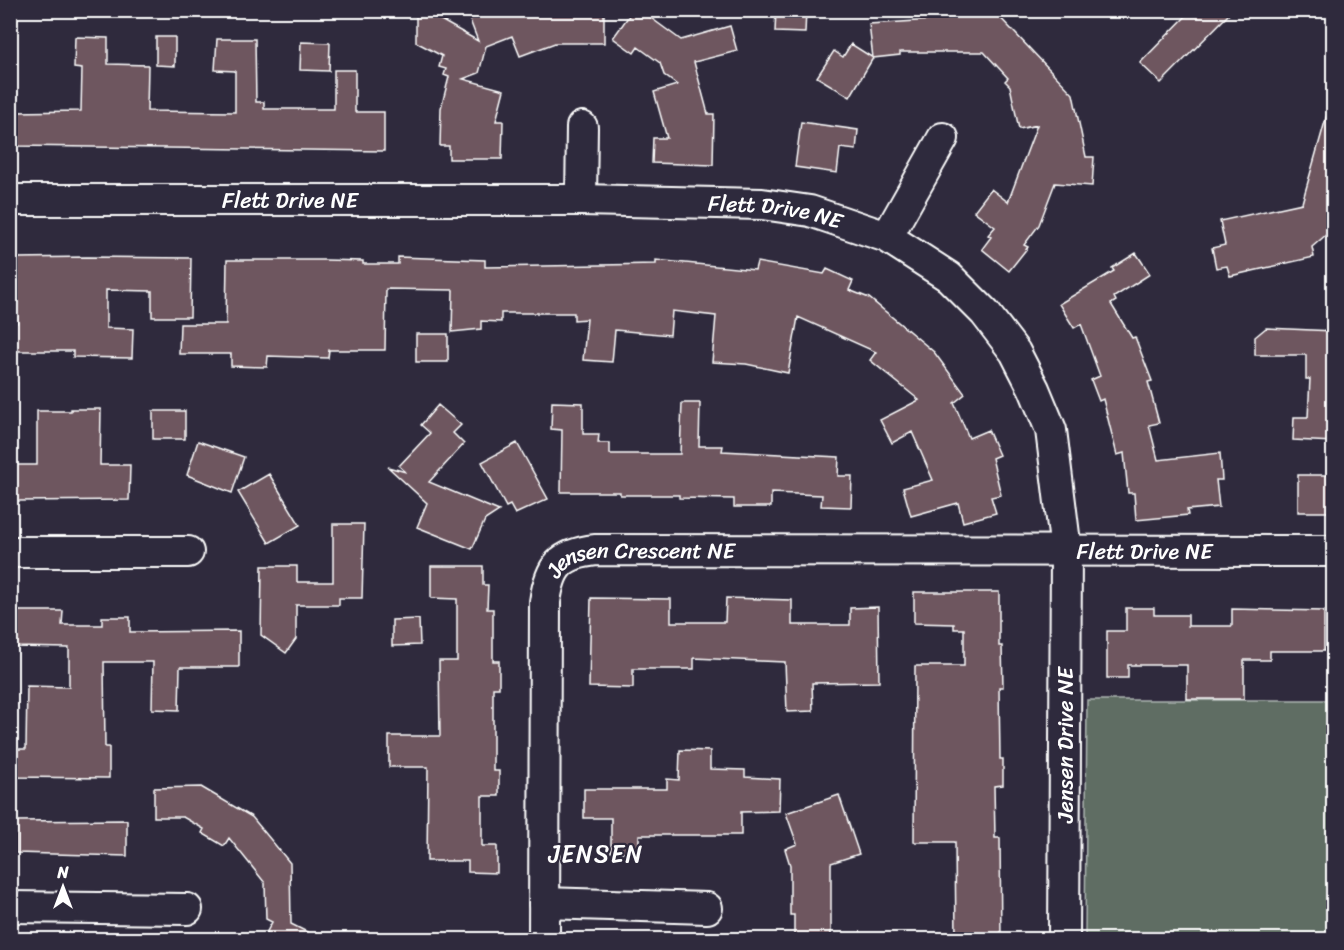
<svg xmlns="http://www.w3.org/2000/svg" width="1344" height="950" viewBox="0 0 1344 950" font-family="Sriracha,sans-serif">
  <rect width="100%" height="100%" fill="#2f2a3d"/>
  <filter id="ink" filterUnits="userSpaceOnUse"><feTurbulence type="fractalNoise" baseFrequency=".0167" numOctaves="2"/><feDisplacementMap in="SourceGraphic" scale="12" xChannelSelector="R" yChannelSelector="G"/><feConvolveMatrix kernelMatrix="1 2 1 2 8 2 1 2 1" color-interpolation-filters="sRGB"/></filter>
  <g filter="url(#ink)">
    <!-- green -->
    <path fill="#5e6d64" stroke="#aeb6b2" stroke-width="1.5" d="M1087,700H1333V939H1085Z"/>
    <!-- building -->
    <path fill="#6e565f" stroke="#fff" stroke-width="1.5" d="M416,10H423L478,41L466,10H604V43H555L520,56L512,36L486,46L479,73L463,79L504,90L496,121H503L502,159H449V146H440L441,108L449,77L444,75L446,69L439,67L442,56L416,42Z
      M633,10H640L681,40L730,26L737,51L694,62L708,114H714L713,165L652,163L653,138H667L654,92L677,85L664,75L660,63L638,47L634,53L613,38Z
      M776,10H806L805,33L775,32Z
      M933,10H993L1073,94L1086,157H1094L1092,186L1055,183L1039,225L1024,245L1028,247L1009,271L982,249L991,237L988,235L995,227L974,211L991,189L1008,202L1037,125L1019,129L1010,86L1005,81L1008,78L984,52H900V55L873,58L850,97L817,77L834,51L843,57L851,44L873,58L869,24L933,20Z
      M1192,10H1233L1161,83L1140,63Z
      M75,37L108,38V64L148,65L147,111L235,112V71L215,70L217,39H255L256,102H264V109H334V70H355V112H384V151L16,146V112L81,111L82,69L74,68Z
      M156,37H175V66L156,65Z
      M301,42L330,43L329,71L300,70Z
      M1328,111H1334V228L1312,247L1314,257L1230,276L1227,266L1216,268L1212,248L1225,245L1220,221L1302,203Z
      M801,122L858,130L856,150L840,148L837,173L795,167Z
      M1136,253L1150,274L1114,297L1116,301L1111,304L1132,338L1135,337L1152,381L1148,382L1159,423L1149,425L1158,460L1220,453L1222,480H1216L1219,507L1187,510L1188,515L1136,520L1134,493H1128L1124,453L1117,455L1103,399L1099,401L1091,380L1100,376L1081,324L1074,328L1059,304L1114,271L1112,268Z
      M87,257L191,258L190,317H152V291L106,290V328L133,329L132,358L73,357V351H11L12,323H17V258Z
      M398,257L485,260V267L656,264V260L755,270L757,262L824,274L827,269L853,281L849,290L869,298L934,352L965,394L954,403L969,438L988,430L999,455L992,458L1001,495L991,497L996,513L963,522L958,503L911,516L903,488L933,480L912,432L892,443L880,420L919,400L870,360L876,352L798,317L788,373L746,364L712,362L716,316L672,311L670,335L615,330L612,362L583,360L587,319L574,320V313H501V322L481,321V329L452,332L453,290L386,289L385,350H329L328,358L268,356L267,367L231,366V354H179L180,324H226L227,260H325L363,261V264H398Z
      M1266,328L1334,331V442L1293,440L1294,417H1308L1310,379H1306V355H1255V337Z
      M416,334H448V362H416Z
      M552,402L583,403V434H599L598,443H610V454H680L682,403H700L699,446H723L722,451L839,457L838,476H852L851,507L821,506L822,495L771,493V507H734V499L679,498V495H620V492H561L562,430L551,429Z
      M438,405L461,425L453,433L464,444L429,482L499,511L485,520L472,549L417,527L427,503L388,467L406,472L399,466L430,433L421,425Z
      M71,409H101L100,465H130L129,500L15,501L16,465H37V411H71Z
      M153,411H185V439H153Z
      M198,441L244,457L232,493L187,475Z
      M517,443L548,499L515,514L510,505L506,507L482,462Z
      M269,474L300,525L269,543L238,492Z
      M1298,475H1334V512H1298Z
      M333,524H364L362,598H339V605H296V639L286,653L261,635L262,566H297V582H333Z
      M431,566H483V585H488L487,609H493V661H499V688H493V771H499V796H482V846H497V873L468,872V861H427L428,767H389V736H440L439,661H457V599L431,598Z
      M914,592H999V646H1002L1003,687H999L1000,759H1003V785L994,786L995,838H1000L1001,939H956L955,842H914L915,666H964V629H954V624L914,623Z
      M591,598L671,599V622H725L726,598L792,600V625H850V608L878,607L879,682L812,683L813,711L787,712L785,662L694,658V669H633V688L589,687Z
      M1126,608H1154V615H1188V626H1232V609L1324,611V651H1270V660H1244V699H1187V665H1128V678H1107V631H1126Z
      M15,611H63L62,625H102V617H130V632L239,631V667H180L179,710L152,709L153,662H104L105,747H109V778L12,777V749H26L27,686L69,687V648L14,647Z
      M419,619L420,645L392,646V620Z
      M680,750L710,751V769L745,770V777L780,779L779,811L741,812V835H639V852H611V818H584V789H667V779L679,780Z
      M201,787L252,817L290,863L291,924L321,939H263L272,922L266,919L265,883L229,838L224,846L202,833L204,829L183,817H154V788Z
      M839,795L859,854L831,863V938H794V915H790V865L785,849L797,844L786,813Z
      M127,820V856L16,853V821Z"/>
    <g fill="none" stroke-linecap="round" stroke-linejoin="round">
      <defs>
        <g id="minor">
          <path id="s1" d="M10,200H581L762,204L810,211L887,237L949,277L985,313L1015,352L1034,389L1051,430L1066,551L1064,940"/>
          <path d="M581,200L582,127"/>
          <path d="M887,237L943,138"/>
          <path d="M10,552H188"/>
          <path d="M544,903L707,908"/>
          <path d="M10,907L187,909"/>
          <path id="s2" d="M544,940L545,602C550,566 560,554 596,550L1334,551"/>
        </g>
      </defs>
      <!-- minor casing -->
      <use href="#minor" stroke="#fff" stroke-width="34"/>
      <!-- minor -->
      <use href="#minor" stroke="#2f2a3d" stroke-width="30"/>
    </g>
  </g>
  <g text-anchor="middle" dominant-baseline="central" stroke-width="4.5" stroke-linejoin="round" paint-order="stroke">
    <!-- street labels -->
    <g font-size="22" fill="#fff" stroke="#2f2a3d">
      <text stroke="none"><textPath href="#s1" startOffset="280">Flett Drive NE</textPath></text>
      <text stroke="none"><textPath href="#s1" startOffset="766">Flett Drive NE</textPath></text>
      <text stroke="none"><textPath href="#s2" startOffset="968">Flett Drive NE</textPath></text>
      <text stroke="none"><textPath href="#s2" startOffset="462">Jensen Crescent NE</textPath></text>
      <text transform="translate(1065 745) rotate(-90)">Jensen Drive NE</text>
    </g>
    <!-- neighbourhood labels -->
    <g font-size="24" letter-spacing="1.5" fill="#fff" stroke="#2f2a3d">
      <text x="596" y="854">JENSEN</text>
    </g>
  </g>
  <!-- margin -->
  <rect width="1344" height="950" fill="none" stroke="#2f2a3d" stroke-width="36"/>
  <rect x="18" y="18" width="1308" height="914" fill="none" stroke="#fff" stroke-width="2" filter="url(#ink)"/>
  <!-- north arrow -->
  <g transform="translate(63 887)" stroke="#2f2a3d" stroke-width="4.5" paint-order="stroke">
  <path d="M0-4.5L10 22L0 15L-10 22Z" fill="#ffffff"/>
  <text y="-9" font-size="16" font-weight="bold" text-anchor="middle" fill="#ffffff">N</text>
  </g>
</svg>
